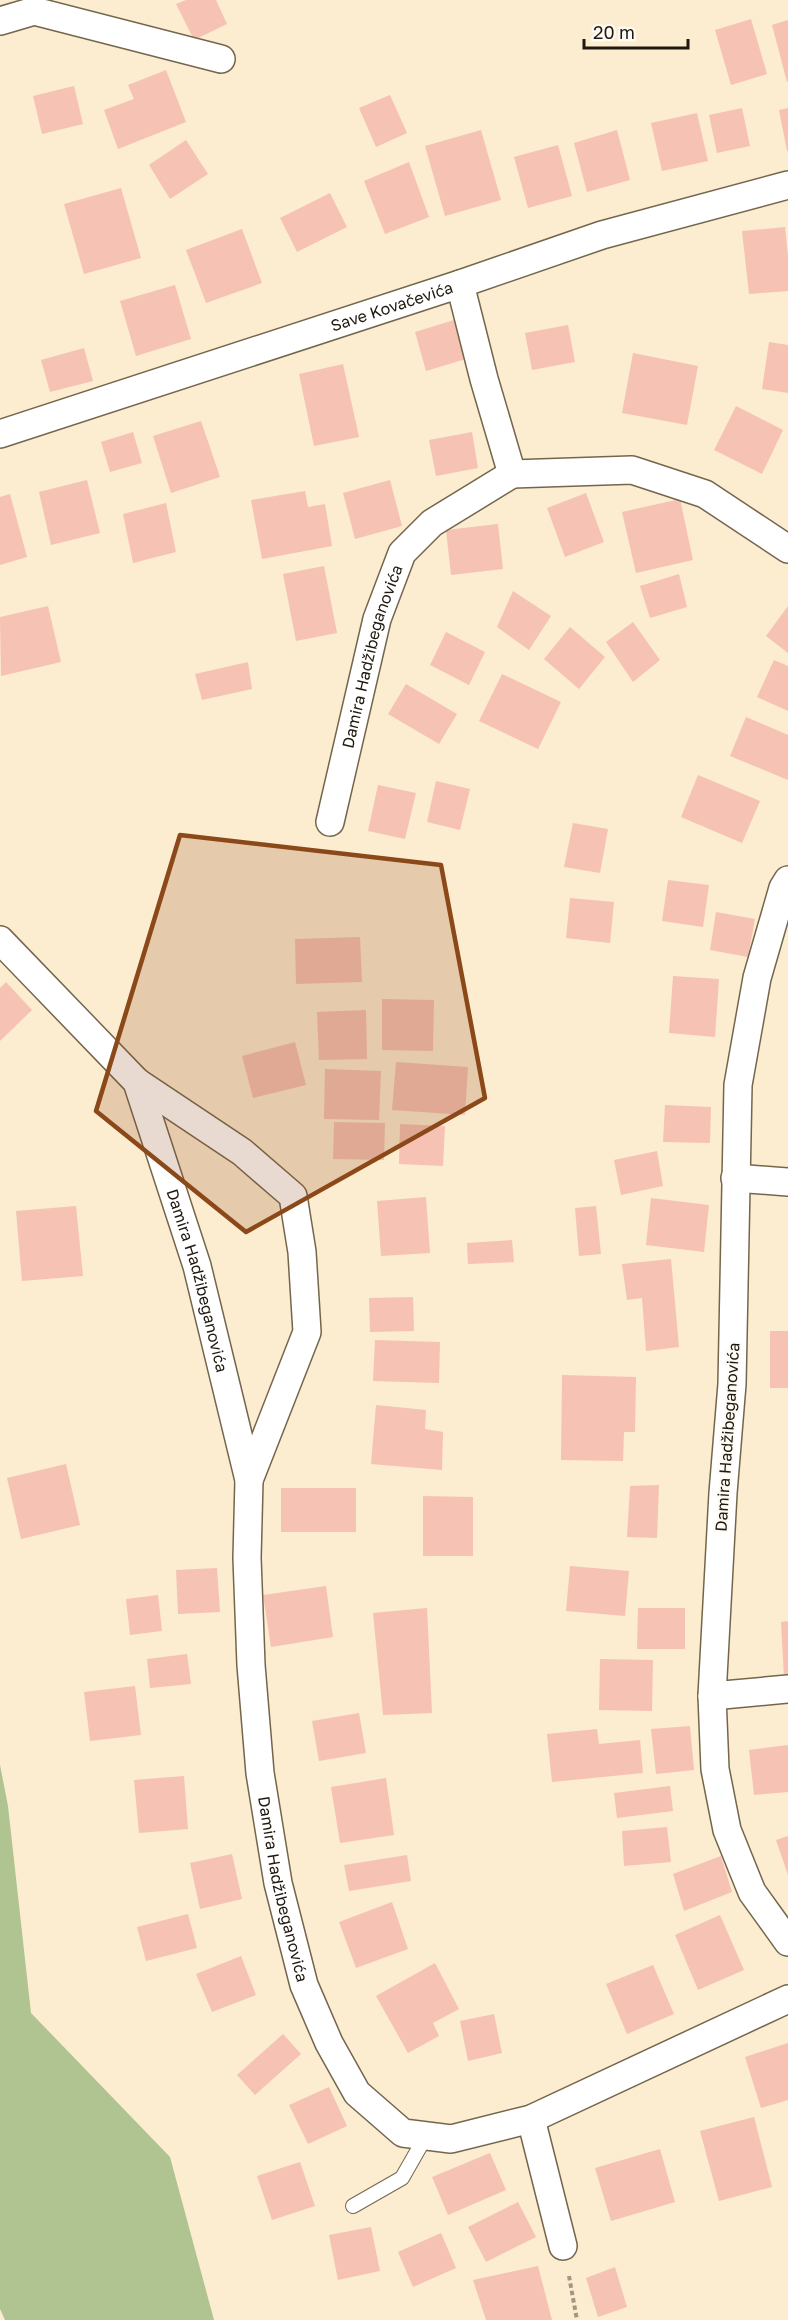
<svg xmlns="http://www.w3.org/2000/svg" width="788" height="2320" viewBox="0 0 788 2320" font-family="'Golos Text',sans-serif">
  <rect width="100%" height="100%" fill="#fcecd0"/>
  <!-- green -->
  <path fill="#afc490" d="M0,1765L8,1806L31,2013L170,2157L214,2320H5L0,2309Z"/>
  <!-- building -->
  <path fill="#f6c2b3" d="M186,0H216L227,24L194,40L176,4Z
    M751,19L767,74L731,85L715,30Z
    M788,20V82H787L772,25Z
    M166,70L186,122L118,149L104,110L134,99L128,85Z
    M74,86L83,124L42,134L33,96Z
    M390,95L407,133L376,147L359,108Z
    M742,108L750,146L717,153L709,115Z
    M788,108V151H787L779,110Z
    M697,113L708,161L662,171L651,123Z
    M481,130L501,200L445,216L425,146Z
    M617,130L630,180L587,192L574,143Z
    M186,140L208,174L170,199L149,165Z
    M558,145L572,196L528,208L514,157Z
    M409,162L429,217L385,234L364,181Z
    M121,188L141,258L84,274L64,204Z
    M330,193L347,227L297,252L280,218Z
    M785,227L788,256V291L749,294L742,231Z
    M242,229L262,283L206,303L186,250Z
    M175,285L191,339L136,356L120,301Z
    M454,320L466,359L426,371L415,332Z
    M568,325L575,362L532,370L525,333Z
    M769,342L788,345V393L762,389Z
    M84,348L93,381L50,392L41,360Z
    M633,353L698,366L687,425L622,413Z
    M343,364L359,437L314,446L299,374Z
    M736,406L783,430L762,474L714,450Z
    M201,421L220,477L171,493L153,436Z
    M133,432L142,463L110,472L101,442Z
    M472,432L478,468L436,476L429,440Z
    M87,480L100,533L51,545L39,492Z
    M390,480L402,526L355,539L343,493Z
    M305,491L308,507L325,504L332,546L262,559L251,500Z
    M586,493L604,542L565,557L547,508Z
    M10,494L27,557L0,565V497Z
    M680,499L693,560L636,573L622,512Z
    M166,503L176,552L133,563L123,514Z
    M498,524L503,569L451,575L446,530Z
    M324,566L337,633L296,641L283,574Z
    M679,574L687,607L650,618L640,586Z
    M513,591L551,616L529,650L497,627Z
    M48,606L61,662L1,676L0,617Z
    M788,606V653L766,636Z
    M633,622L660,660L633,682L606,642Z
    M570,627L605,657L579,689L544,659Z
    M446,632L485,652L469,685L430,665Z
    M774,660L788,666V711L757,697Z
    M248,662L252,689L202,700L195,674Z
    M502,674L561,702L538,749L479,721Z
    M406,684L457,714L439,744L388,714Z
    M746,717L788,735V780L730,756Z
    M698,775L760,801L742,843L681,817Z
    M436,781L470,789L460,830L427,822Z
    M378,785L416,793L405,839L368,831Z
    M573,823L608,829L600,873L564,867Z
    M668,880L709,885L703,927L662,921Z
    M570,898L614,902L610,943L566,938Z
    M716,912L755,919L748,957L710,950Z
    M360,937L362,982L296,984L295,939Z
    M673,976L719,979L715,1037L669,1033Z
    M6,982L32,1010L0,1041V988Z
    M382,999L434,1000L433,1051L382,1050Z
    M366,1010L367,1059L319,1060L317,1012Z
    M295,1042L306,1085L253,1098L242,1056Z
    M396,1062L468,1067L465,1115L392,1110Z
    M325,1069L381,1071L379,1120L324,1119Z
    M665,1105L711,1107L710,1143L663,1142Z
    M334,1122L385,1123L384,1160L333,1159Z
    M400,1124L445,1126L443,1166L399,1164Z
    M657,1151L663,1186L621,1195L614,1160Z
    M426,1197L430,1253L381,1256L377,1201Z
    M651,1198L709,1205L704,1252L646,1245Z
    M76,1206L83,1276L22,1281L16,1211Z
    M596,1206L601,1254L579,1256L575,1208Z
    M512,1240L514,1262L468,1264L467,1243Z
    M671,1259L679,1347L646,1351L642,1298L627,1300L622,1264Z
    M413,1297L414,1331L370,1332L369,1298Z
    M770,1331H788V1388H770Z
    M375,1340L440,1342L439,1383L373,1381Z
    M562,1375L636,1377L635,1432H624L623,1461L561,1460Z
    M376,1405L426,1410L425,1429L443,1432L442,1470L371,1464Z
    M66,1464L80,1525L21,1539L7,1478Z
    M659,1485L657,1538L627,1537L630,1486Z
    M281,1488H356V1532H281Z
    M423,1496L473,1497V1556H423Z
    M570,1566L629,1571L625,1616L566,1611Z
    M217,1568L220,1612L178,1614L176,1570Z
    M326,1586L333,1637L271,1647L263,1595Z
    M158,1595L162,1631L130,1635L126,1599Z
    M427,1608L432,1713L383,1715L373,1613Z
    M638,1608H685V1649H637Z
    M788,1621V1677L784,1678L781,1622Z
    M187,1654L191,1684L150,1688L147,1659Z
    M600,1659L653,1660L652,1711L599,1710Z
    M135,1686L141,1735L90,1741L84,1692Z
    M359,1713L366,1753L319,1761L312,1721Z
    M690,1726L694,1770L656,1774L651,1729Z
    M597,1729L599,1744L640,1740L643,1773L552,1782L547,1734Z
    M788,1745V1792L754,1795L749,1750Z
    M184,1776L188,1829L139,1833L134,1780Z
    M386,1778L394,1835L340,1843L331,1787Z
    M670,1786L673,1811L617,1818L614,1793Z
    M667,1827L671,1862L624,1866L622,1831Z
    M788,1836V1875L776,1840Z
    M232,1854L242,1899L200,1909L190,1863Z
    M407,1855L411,1881L349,1891L344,1865Z
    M721,1856L732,1892L684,1911L673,1874Z
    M392,1902L408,1949L356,1968L339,1922Z
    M188,1914L197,1948L146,1961L137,1927Z
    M720,1915L744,1970L698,1990L675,1935Z
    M241,1956L256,1995L212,2012L196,1974Z
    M435,1963L459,2009L433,2023L439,2036L408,2053L376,1996Z
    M653,1965L674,2014L627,2034L606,1984Z
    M494,2014L502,2053L468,2061L460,2021Z
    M283,2034L301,2054L255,2095L237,2075Z
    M788,2043V2100L761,2108L745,2057Z
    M329,2087L347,2126L308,2144L289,2105Z
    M754,2117L772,2187L719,2201L700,2131Z
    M660,2149L675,2202L611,2221L595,2168Z
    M490,2153L506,2190L448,2215L432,2177Z
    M300,2162L315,2206L272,2220L257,2176Z
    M518,2202L536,2237L486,2262L468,2227Z
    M371,2227L380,2271L338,2280L329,2235Z
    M441,2233L456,2268L413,2287L398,2252Z
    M538,2266L552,2320H486L473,2280Z
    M615,2267L627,2307L598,2317L586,2278Z"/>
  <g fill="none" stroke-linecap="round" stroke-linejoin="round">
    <defs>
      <path id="service" d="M353,2206L402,2178L426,2136"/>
      <g id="minor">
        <path d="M0,21L34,11L221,59"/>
        <path d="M460,284L484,379L512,474L632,470L705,494L788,549"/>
        <path id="s1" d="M0,434L460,284L602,235L788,185"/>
        <path id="s2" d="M330,822L377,619L402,553L432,523L512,474"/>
        <path d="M788,880L783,888L757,978L738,1085L732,1384L723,1493L712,1696L715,1769L727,1830L752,1892L788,1942"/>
        <path id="s3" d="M0,940L137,1082L197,1266L249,1480L247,1558L251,1665L260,1773L278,1883L304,1985L329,2043L357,2093L403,2133L451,2139L531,2119L788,1999"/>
        <path d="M137,1082L242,1152L293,1196L302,1252L307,1332L249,1480"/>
        <path d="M735,1178L788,1182"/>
        <path d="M712,1696L788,1689"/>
        <path d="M531,2119L563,2246"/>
      </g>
    </defs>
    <!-- service casing -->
    <use href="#service" stroke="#74664d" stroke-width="16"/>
    <!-- minor casing -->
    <use href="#minor" stroke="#74664d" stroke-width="30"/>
    <!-- path -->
    <path stroke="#a39783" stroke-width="4" stroke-dasharray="4.5 3" stroke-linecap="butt" d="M569,2276L577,2320"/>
    <!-- service -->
    <use href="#service" stroke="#fff" stroke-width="14"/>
    <!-- minor -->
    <use href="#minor" stroke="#fff" stroke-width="27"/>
  </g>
  <!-- marked area -->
  <path fill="#8b4818" fill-opacity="0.2" stroke="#8b4818" stroke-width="4.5" stroke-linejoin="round" d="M180,835L441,865L485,1098L246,1232L96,1111Z"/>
  <g text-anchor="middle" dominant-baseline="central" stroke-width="4.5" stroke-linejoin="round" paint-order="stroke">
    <!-- street labels -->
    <g font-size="16" fill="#1f190f" stroke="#fefbf5">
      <text stroke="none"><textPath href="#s1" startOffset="412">Save Kovačevića</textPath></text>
      <text stroke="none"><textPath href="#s2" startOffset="171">Damira Hadžibeganovića</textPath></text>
      <text stroke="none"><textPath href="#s3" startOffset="405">Damira Hadžibeganovića</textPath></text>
      <text transform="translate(727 1437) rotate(-86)">Damira Hadžibeganovića</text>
      <text stroke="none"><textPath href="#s3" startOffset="1023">Damira Hadžibeganovića</textPath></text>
    </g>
  </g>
  <!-- scale -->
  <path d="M584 39v9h104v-9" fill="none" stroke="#1f190f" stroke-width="3"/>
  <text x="593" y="39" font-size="18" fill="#1f190f" stroke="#fefbf5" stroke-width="4.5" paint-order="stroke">20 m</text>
</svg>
